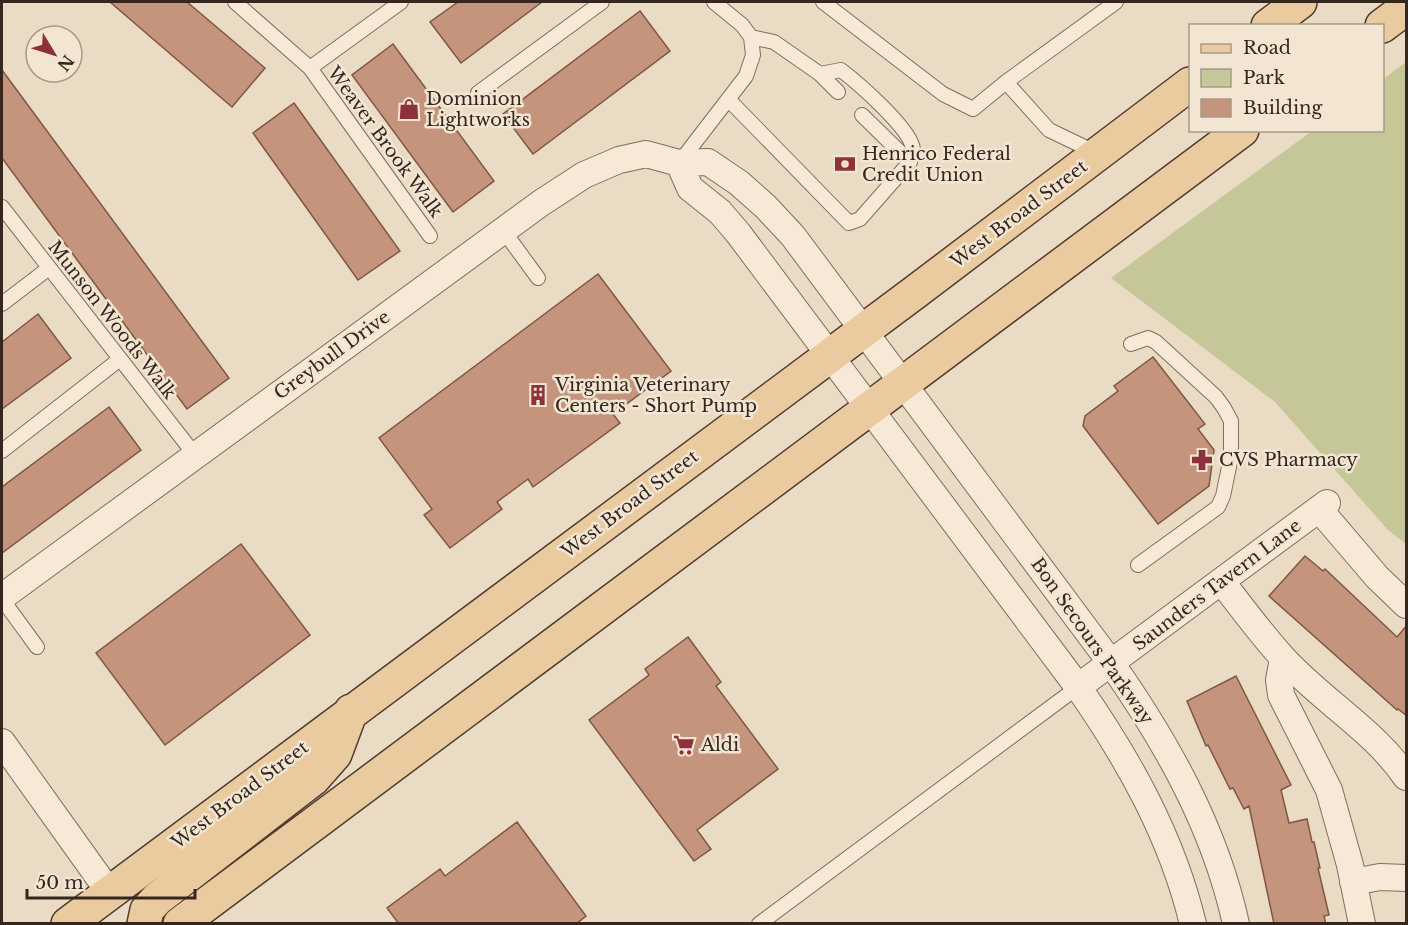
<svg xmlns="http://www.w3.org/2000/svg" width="1408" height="925" viewBox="0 0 1408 925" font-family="'Libre Baskerville',serif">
  <rect width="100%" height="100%" fill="#eadbc4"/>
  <!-- green -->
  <path fill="#c6c799" d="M1406,62V544L1388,530L1275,402L1111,278L1312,131L1382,130L1383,79Z"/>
  <!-- building -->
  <path fill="#c5947d" stroke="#805644" stroke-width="1.5" d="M110,2H187L265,68L232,107Z
    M458,2H542L461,63L430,22Z
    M640,11L670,51L533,154L503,114Z
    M393,44L494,181L453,212L352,75Z
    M2,70L229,378L187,409L2,158Z
    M294,103L400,251L358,280L253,133Z
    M598,274L671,371L613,414L620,423L533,487L528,479L497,502L502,509L450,548L424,515L432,509L379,438Z
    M38,314L71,358L2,409V342Z
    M1153,357L1205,424L1198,429L1214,450L1209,486L1158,524L1083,426L1085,416L1118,391L1114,386Z
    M109,407L141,450L2,553V487Z
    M241,544L310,635L165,745L96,653Z
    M1305,556L1323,571L1325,569L1397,637L1407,625V716L1398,709L1397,710L1269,596Z
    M688,637L721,682L716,686L778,769L697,830L711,849L694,861L589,720L649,675L645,669Z
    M1236,676L1291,785L1281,790L1289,823L1307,819L1312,842H1314L1320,868H1318L1329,915L1324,916L1326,924H1274L1249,806L1244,809L1233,788L1230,789L1208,745L1206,746L1187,701Z
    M517,822L586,916L576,924H399L387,908L440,869L445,876Z"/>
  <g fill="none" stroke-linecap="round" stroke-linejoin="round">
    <defs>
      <path id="lane" d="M235,2L310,68L430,236
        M823,2L943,94L973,109L1006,82
        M751,37L774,42L820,74L838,92
        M310,68L401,2
        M478,93L602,2
        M728,99L849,223L860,219L910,162C911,158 913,153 913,149C911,129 858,83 841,70L820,74
        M862,115L910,162
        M1097,153L1049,130L1006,82L1116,2
        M679,163L746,76L753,55L751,37L742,25L714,2
        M2,207L195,455
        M503,230L538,278
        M2,304L49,268
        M1131,344L1148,338L1156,342L1216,397L1224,408L1231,421V457L1223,496L1218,507L1138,565
        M2,451L120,359
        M2,599L37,647
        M759,924L1078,687"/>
      <path id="street" d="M679,163L690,188L720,212L738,233L1078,687C1129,760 1172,837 1193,924
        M1319,509L1377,577L1406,605
        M1222,582C1242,608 1261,634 1283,658C1321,700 1374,730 1406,777
        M2,597L541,203L584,175L619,160L646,154L679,163L708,162L739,183L766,207L793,236L1111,663C1167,743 1215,828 1236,924
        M1283,658L1279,680L1281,695L1329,790L1350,865L1362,924
        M1078,687L1327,503
        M2,742L110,893
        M1353,882L1380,877L1406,878"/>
      <path id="primary" d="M1268,26L1300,2
        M1382,26L1406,8
        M68,924L914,293L1190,84
        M144,924L147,910L157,899L313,779L335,754L351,711
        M180,924L1242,130"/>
    </defs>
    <!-- lane casing -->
    <use href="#lane" stroke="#836d5c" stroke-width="16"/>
    <!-- street casing -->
    <use href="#street" stroke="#836d5c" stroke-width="28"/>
    <!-- primary casing -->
    <use href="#primary" stroke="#513c30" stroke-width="36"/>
    <!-- lane -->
    <use href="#lane" stroke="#f6e9d7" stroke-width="14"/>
    <!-- street -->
    <use href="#street" stroke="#f6e9d7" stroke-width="26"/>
    <!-- primary -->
    <use href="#primary" stroke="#eacb9f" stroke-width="33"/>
  </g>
  <!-- icons -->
  <defs>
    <symbol id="shop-bare" viewBox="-9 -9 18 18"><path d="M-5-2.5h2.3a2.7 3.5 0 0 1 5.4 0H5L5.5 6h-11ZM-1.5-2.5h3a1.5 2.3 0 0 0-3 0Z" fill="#8d323b" stroke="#f2e6d3" stroke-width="2.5" paint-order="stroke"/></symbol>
    <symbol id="bank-bare" viewBox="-9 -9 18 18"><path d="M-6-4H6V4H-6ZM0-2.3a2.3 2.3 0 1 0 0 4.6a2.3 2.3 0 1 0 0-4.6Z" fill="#8d323b" stroke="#f2e6d3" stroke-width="2.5" paint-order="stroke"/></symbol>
    <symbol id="building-bare" viewBox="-9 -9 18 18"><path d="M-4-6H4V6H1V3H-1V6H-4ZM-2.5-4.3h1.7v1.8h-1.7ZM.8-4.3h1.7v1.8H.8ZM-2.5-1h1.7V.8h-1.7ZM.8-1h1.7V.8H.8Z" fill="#8d323b" stroke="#f2e6d3" stroke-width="2.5" paint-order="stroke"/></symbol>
    <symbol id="pharmacy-bare" viewBox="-9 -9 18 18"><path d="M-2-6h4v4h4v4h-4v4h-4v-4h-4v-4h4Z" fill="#8d323b" stroke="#f2e6d3" stroke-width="2.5" paint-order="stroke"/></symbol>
    <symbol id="supermarket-bare" viewBox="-9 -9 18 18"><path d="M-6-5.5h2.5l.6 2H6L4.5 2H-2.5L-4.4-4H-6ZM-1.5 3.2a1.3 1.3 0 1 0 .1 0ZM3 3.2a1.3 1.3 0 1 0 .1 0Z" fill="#8d323b" stroke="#f2e6d3" stroke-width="2.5" paint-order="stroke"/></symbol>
  </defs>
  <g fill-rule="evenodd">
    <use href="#shop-bare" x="394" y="94" width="30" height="30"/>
    <use href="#bank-bare" x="830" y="149" width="30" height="30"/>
    <use href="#building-bare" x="523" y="380" width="30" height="30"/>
    <use href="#pharmacy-bare" x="1187" y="445" width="30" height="30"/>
    <use href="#supermarket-bare" x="669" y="730" width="30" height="30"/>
  </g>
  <g text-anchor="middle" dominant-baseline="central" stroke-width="5" stroke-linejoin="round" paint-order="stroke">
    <!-- poi labels -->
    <g font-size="18" fill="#34271f" stroke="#f2e6d3" text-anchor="start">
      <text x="426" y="99">Dominion<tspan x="426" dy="21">Lightworks</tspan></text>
      <text x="862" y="154">Henrico Federal<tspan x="862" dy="21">Credit Union</tspan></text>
      <text x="555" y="385">Virginia Veterinary<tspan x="555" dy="21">Centers - Short Pump</tspan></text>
      <text x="1219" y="460">CVS Pharmacy</text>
      <text x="701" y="745">Aldi</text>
    </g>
    <!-- street labels -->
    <g font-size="18" fill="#34271f" stroke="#f2e6d3">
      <text transform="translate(385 142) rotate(54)">Weaver Brook Walk</text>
      <text transform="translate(1019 214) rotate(-37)">West Broad Street</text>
      <text transform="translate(112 320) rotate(52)">Munson Woods Walk</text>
      <text transform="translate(332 355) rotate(-36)">Greybull Drive</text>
      <text transform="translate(630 504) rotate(-37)">West Broad Street</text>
      <text transform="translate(1217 585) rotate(-37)">Saunders Tavern Lane</text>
      <text transform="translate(1092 641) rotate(55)">Bon Secours Parkway</text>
      <text transform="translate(240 795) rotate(-37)">West Broad Street</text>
    </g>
  </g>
  <!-- border -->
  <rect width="1408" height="925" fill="none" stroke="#34271f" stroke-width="6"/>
  <!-- legend -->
  <rect x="1189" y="24" width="195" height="108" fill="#f2e6d3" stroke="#a69a8b" stroke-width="1.5"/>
  <rect x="1201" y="44" width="30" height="9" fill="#eacb9f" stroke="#a69a8b" stroke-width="1.5"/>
  <text x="1243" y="54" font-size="18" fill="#34271f">Road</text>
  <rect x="1201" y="69" width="30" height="18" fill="#c6c799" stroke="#a69a8b" stroke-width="1.5"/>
  <text x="1243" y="84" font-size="18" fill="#34271f">Park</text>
  <rect x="1201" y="99" width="30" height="18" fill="#c5947d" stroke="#a69a8b" stroke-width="1.5"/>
  <text x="1243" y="114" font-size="18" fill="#34271f">Building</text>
  <!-- north arrow -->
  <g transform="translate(54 54) rotate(128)"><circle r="28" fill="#f2e6d3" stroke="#a69a8b" stroke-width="1.5"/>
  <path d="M0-4.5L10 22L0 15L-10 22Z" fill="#8d323b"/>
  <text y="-9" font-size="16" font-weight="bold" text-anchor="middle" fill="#34271f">N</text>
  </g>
  <!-- scale -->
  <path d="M27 889v9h168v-9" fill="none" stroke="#34271f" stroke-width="3"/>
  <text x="36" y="889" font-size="18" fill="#34271f" stroke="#f2e6d3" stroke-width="4.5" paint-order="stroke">50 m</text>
</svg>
